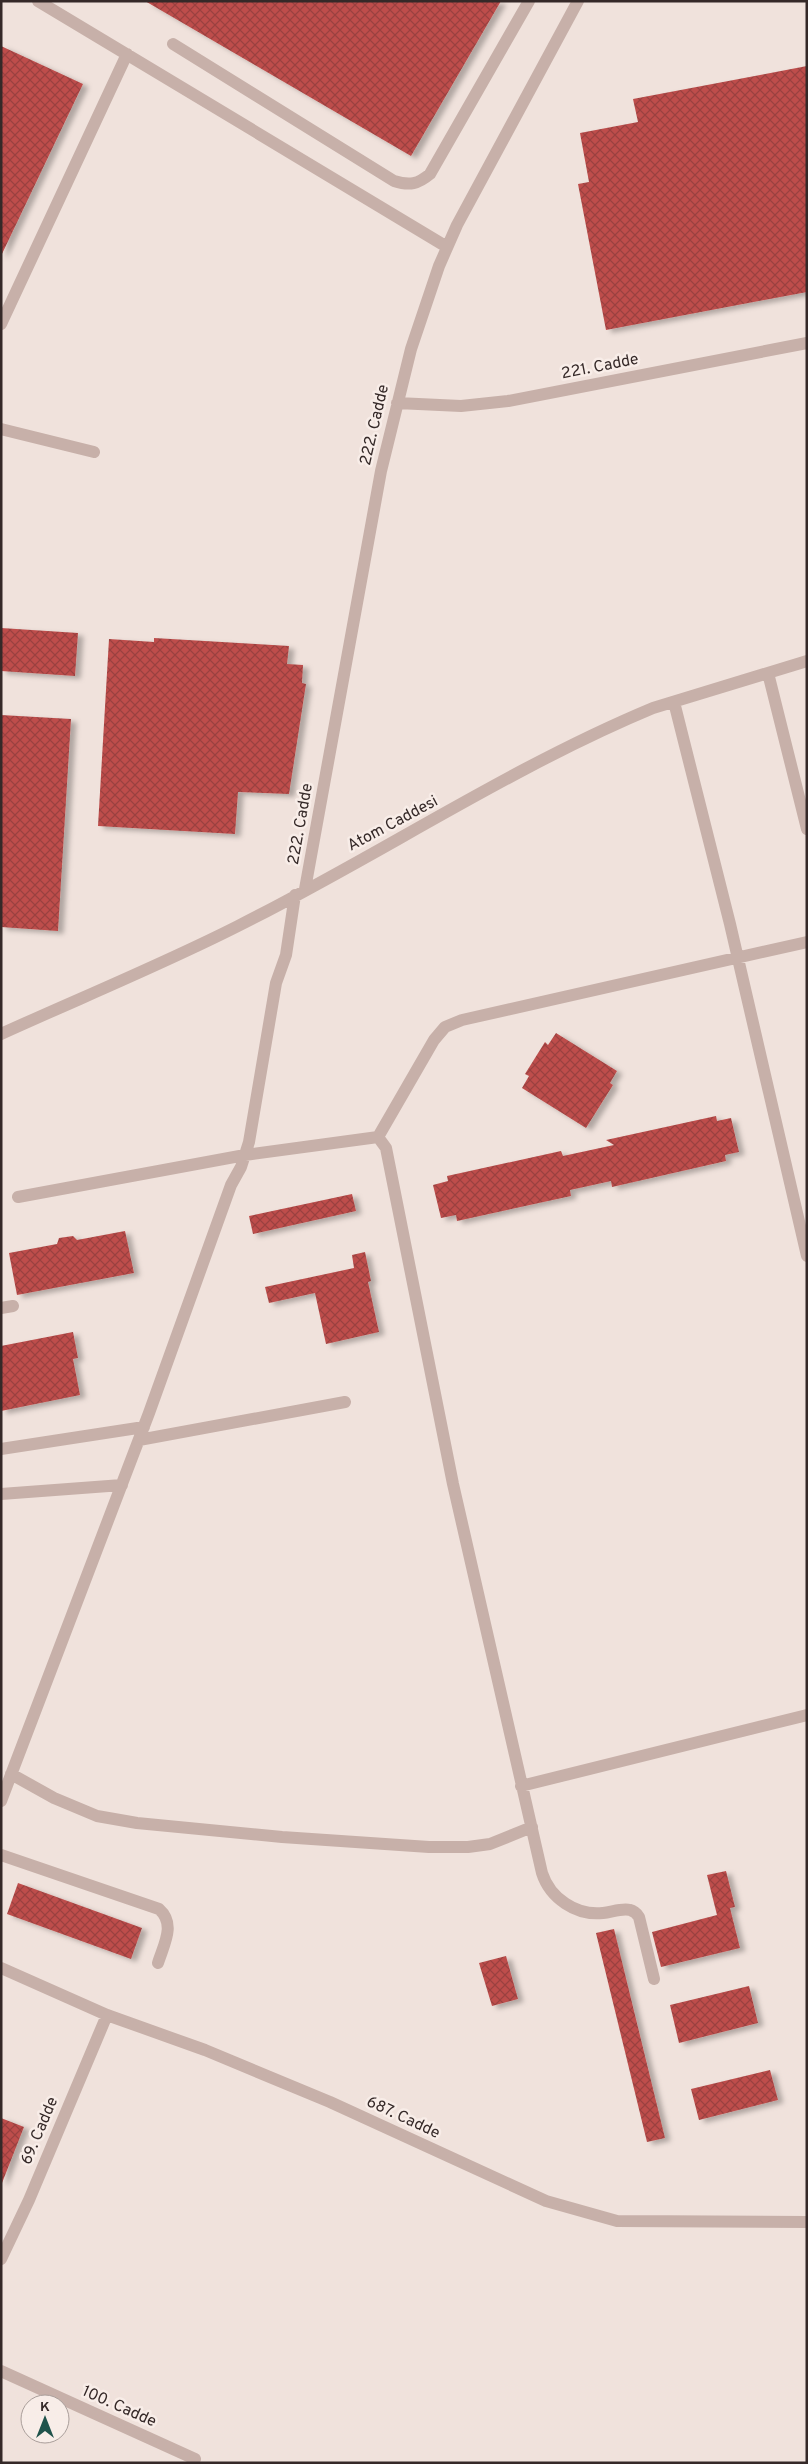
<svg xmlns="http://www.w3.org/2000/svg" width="808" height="2464" viewBox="0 0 808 2464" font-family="Overpass,sans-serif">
  <defs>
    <pattern id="building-cross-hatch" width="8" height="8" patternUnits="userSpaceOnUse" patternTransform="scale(1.25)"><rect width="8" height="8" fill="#be4e4c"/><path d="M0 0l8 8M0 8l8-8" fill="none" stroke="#9b413f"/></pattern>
    <filter id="shadow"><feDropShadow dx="5.5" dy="3" stdDeviation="2.5" flood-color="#0004"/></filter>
  </defs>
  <rect width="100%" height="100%" fill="#f0e2dc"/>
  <!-- building -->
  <path fill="url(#building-cross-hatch)" filter="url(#shadow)" d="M145,1H501L411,156Z
    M1,46L83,84L1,256Z
    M807,66V292L606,330L578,184L589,182L580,133L638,122L633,99Z
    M1,628L78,633L75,676L1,671Z
    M154,638L289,646L287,664L303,665L302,683L306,684L289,794L238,792L235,834L98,826L109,639L154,642Z
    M1,715L71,719L58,931L1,927Z
    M556,1033L617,1071L610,1083L613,1085L586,1128L522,1088L529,1076L525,1074L545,1042L548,1045Z
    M716,1116L717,1121L731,1118L739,1152L725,1155L726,1161L612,1187L611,1181L584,1187L570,1190L571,1196L457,1221L456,1215L441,1218L433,1185L448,1181L447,1176L561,1151L563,1156L614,1145L606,1140Z
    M352,1194L356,1211L253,1234L249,1216Z
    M125,1231L134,1273L17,1295L9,1253L57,1244L59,1238L73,1236L77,1240Z
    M365,1252L371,1281L368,1282L379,1332L326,1344L315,1293L269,1303L265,1287L354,1268L352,1255Z
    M73,1332L78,1358L73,1359L80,1395L1,1411V1346Z
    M726,1871L735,1907L730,1908L740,1948L661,1967L652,1932L717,1915L707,1875Z
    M18,1883L142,1928L131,1959L7,1914Z
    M614,1929L665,2138L647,2142L596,1933Z
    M506,1956L518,1999L492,2006L479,1963Z
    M749,1986L758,2023L679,2043L670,2005Z
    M770,2070L778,2100L699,2120L691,2089Z
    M1,2118L24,2127L2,2183L1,2182Z"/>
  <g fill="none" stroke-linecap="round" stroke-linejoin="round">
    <!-- minor -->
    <path stroke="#c7b0a9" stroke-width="12" d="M38,1L447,247
      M173,44L394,181C410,186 418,184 430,174L529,1
      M1,324L127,54
      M397,403L461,406L508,401L807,343
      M1,429L94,452
      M768,673L807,829
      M674,702L730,924L807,1256
      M305,889L381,471L411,349L439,266L457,225L578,1
      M1,1034C80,998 161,965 238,926C378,856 509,768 653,708L807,661
      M378,1137L434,1040L445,1027L462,1020L807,942
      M18,1197L245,1155L378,1137L386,1148L453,1484L542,1873C550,1898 576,1916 603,1913C612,1912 622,1908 630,1910C635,1911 637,1914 639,1917L654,1979
      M1,1308L13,1306
      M139,1440L345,1402
      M1,1449L144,1427
      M1,1494L122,1485
      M11,1774L54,1798L97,1816L137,1823L282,1837L429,1847H468L490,1844L532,1827
      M521,1786L807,1715
      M1,1801L149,1413L231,1185L241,1167L249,1142L276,983L286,955L295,895
      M1,1855L159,1909C176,1924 164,1944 158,1963
      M1,1968L107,2015L205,2050L330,2102L546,2201L617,2221L807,2222
      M1,2259L29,2200L107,2015
      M1,2371L195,2459"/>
  </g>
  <g text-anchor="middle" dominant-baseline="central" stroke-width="5" stroke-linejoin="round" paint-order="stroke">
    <!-- street labels -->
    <g font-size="16" fill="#352928" stroke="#f8ede8">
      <text transform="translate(600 367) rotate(-11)">221. Cadde</text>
      <text transform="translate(375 425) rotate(-77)">222. Cadde</text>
      <text transform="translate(301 824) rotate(-80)">222. Cadde</text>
      <text transform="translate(393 824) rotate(-28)">Atom Caddesi</text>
      <text transform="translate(403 2118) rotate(25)">687. Cadde</text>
      <text transform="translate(40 2131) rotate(-67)">69. Cadde</text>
      <text transform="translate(119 2407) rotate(24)">100. Cadde</text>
    </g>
  </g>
  <!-- border -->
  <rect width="808" height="2464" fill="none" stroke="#352928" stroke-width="5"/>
  <!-- north arrow -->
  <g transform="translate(45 2419)"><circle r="24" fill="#f8ede8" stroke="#aa9f9b"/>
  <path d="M0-4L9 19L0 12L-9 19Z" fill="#20534b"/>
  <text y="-8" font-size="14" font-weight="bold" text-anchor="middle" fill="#352928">K</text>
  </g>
</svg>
